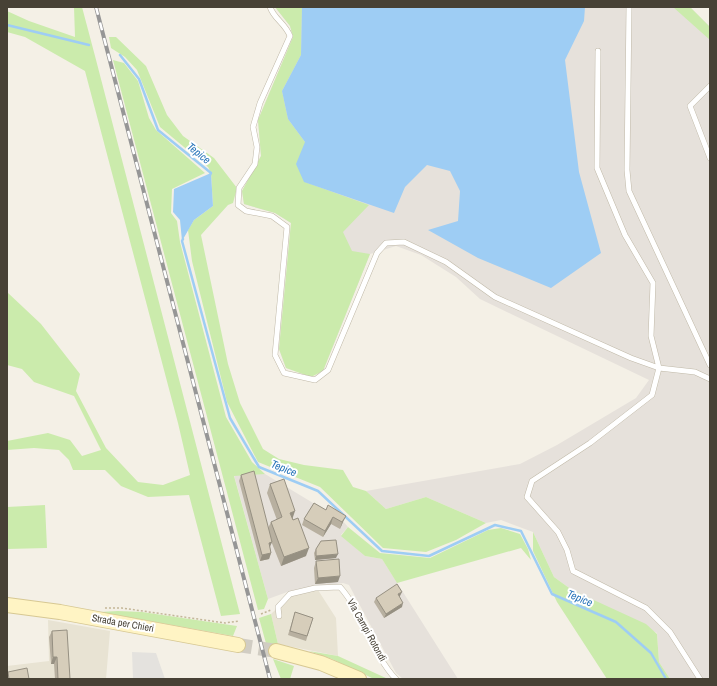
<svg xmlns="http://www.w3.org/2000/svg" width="717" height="686" viewBox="0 0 717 686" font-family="'Archivo Narrow',sans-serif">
  <rect width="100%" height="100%" fill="#f4f0e6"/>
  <!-- residential -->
  <path fill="#e8e3d3" d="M318,590L336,618L338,656L278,644L271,614L290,596Z
    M48,620L110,631L106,679H7V666L49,661Z"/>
  <!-- industrial -->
  <path fill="#e6e1db" d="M275,7H690L710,27V679H670L659,662L657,633L572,590L554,577L533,532L501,520L486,523L426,497L386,509L366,491L520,464L557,445L636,398L649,380L480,299L456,277L421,255L396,246L370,254L323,371L286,368L279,349L291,223L275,213L244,204L242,191L261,156L258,120L293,37L290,26Z
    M265,474L343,521L348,527L341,535L365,556L382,559L458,679H403L396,673L349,585L343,583L290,591L268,599L234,475Z"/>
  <!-- green -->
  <path fill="#cbebac" d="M74,7H82L95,56L240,614L221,616L189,495L148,497L121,486L105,470H73L69,460L59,450L34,448L7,450V441L48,433L70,440L82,456L101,450L74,396L34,382L22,369L7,365V292L41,324L80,374L76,391L106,448L138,482L163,485L190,475L178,423L85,71L25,37L7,32V11L29,21L75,37Z
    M275,7H302L301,55L282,91L288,119L305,142V182L369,205L343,232L352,251L370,254L323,371L311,377L286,368L279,349L291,223L275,213L244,204L242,191L261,156L258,120L293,37L290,26Z
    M673,7H690L710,27V40Z
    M109,37H116L146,66L167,115L183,136L214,158L237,188L233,203L228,205L201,235L228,364L240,403L263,449L279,459L304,465L343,470L353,487L366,491L386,509L426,497L486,523L456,540L426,552L383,548L320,487L258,462L227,402L192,261L188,230L194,220L213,206L211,173L208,167L160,127L137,70L125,57L111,48Z
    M113,60L124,63L138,81L149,118L156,130L205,173L172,189L171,213L177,221L180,242L226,417L252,462L265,474L234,476L268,599L264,609L258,610Z
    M45,505L47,548L7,549V507Z
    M348,527L380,553L430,558L488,530L501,528L520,534L528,549L531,560L521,548L397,583L382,559L365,556L341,536Z
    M533,532L554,577L572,590L646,624L657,634L659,662L670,679H607L557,602L533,551Z
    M118,611L142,612L237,626L233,636L100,612Z
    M271,614L278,644L273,647H267L259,618Z
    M309,651L338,656L388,679H374L332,659Z
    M273,659L294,666L290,679H281Z"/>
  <!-- parking -->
  <path fill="#e4e2de" d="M132,652L156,653L165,679H133Z"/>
  <!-- water -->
  <path fill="#9ecdf4" d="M302,7H585L584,21L565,60L579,172L601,253L551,288L478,258L428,230L458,221L460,191L450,171L427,165L405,187L394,213L304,182L296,164L305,142L288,119L282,91L301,55Z
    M211,173L213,206L194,220L182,241L180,220L173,212L174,189Z"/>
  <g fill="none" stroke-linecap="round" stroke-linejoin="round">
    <!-- stream -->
    <path stroke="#9ecdf4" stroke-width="2.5" d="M7,25L89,45
      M120,55L139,79L158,130L211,173L210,175
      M183,239L182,241L230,418L259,467L318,491L382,551L429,556L495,525L521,531L552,594L616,622L651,653L666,679"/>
    <!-- secondary-tunnel -->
    <path stroke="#d1cdc3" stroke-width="14" stroke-dasharray="14 7" stroke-linecap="butt" d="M238,645L276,651"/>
    <defs>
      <path id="lane" d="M270,7C274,19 285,23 290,36L260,103L253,127L257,147L255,164L239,188L238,205L246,211L272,216L287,227L275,355L284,373L315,380L328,370L377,253L386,243L404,242L446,262L495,297L631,358L659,368L695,372L710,379
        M629,7L627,170L629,191L710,365
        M598,51L597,168L625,235L653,283L651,336L659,368L652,395L590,443L532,481L527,497L558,532L567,550L573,571L646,608L670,632L700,679
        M710,86L690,106L710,158
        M279,616L278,607L290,594L315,588L340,587C364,614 372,654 396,679"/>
      <path id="secondary" d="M7,605L60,612L238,645
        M276,651L321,663L359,679"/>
    </defs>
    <!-- lane casing -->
    <use href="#lane" stroke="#c0b9a8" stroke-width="6"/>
    <!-- secondary casing -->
    <use href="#secondary" stroke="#d7c893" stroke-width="16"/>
    <!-- path -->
    <path stroke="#c3b698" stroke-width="1.5" stroke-dasharray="2 2" stroke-linecap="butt" d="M105,608H122L225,623L239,621
      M261,614L271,610"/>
    <!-- lane -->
    <use href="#lane" stroke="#fff" stroke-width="5"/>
    <!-- secondary -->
    <use href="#secondary" stroke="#fff4c4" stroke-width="14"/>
    <defs>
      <path id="rail" d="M96,7L270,679"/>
    </defs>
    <!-- rail casing -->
    <use href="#rail" stroke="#969696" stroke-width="4"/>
    <!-- rail -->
    <use href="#rail" stroke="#fff" stroke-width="2.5" stroke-dasharray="8" stroke-linecap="butt"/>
  </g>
  <!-- wall -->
  <path fill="#b8b0a0" d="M241,475L268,528L271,522L277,520L267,493L270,484L293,519L306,556L281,566L271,541L272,542L270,547L271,553L269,559L260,561L239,481Z
    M314,503L343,522L340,529L331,524L323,537L302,525L304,519Z
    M316,549L336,558L315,560L314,553Z
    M316,561L338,582L315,584L314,568Z
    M400,596L399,597L402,607L384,618L374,602L376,598Z
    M295,612L313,618L306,641L288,635Z
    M52,631L70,679H55L54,664H51L49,637Z
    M8,672L29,679H7V675Z"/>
  <!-- shaded-wall -->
  <path fill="#969082" d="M295,511L292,520L290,513Z
    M346,516L343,522L340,529L342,522Z
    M333,517L331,524L323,537L325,531Z
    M272,542L269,548V543Z
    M309,548L306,556L281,566L284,557Z
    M271,553L269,559L260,561L262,555Z
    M338,554L336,558L315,560L316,556Z
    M340,576L338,582L315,584L318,578Z
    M402,592L400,596L396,599L398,594Z
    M403,603L402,607L384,618L386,614Z
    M53,657H57L54,664H51Z"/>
  <!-- building -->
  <path fill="#d6cdba" stroke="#969082" d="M254,471L272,542L269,543L271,553L262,555L241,475Z
    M284,479L295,511L290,513L293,520L298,518L309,548L284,557L271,522L282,517L270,484Z
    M314,503L326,510L328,505L346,516L342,522L333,517L325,531L304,519Z
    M336,540L338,554L316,556V549L321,541Z
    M339,559L340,576L318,578L316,561Z
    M397,584L402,592L398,594L403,603L386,614L376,598Z
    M295,612L313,618L307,636L290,631Z
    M67,630L70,679H58L57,657H53L52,631Z
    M27,668L29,679H9L8,672Z"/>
  <g text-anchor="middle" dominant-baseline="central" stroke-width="4" stroke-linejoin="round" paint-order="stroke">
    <!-- street labels -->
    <g font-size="10" fill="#474135" stroke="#fff">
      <text transform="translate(123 623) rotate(10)">Strada per Chieri</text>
      <text transform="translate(367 630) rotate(61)">Via Campi Rotondi</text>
    </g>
    <!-- water labels -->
    <g font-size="11" font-style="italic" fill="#2774b9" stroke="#fff">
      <text transform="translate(199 153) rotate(39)">Tepice</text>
      <text transform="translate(284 468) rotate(22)">Tepice</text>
      <text transform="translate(580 598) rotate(23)">Tepice</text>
    </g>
  </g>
  <!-- border -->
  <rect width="717" height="686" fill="none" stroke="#474135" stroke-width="16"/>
</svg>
